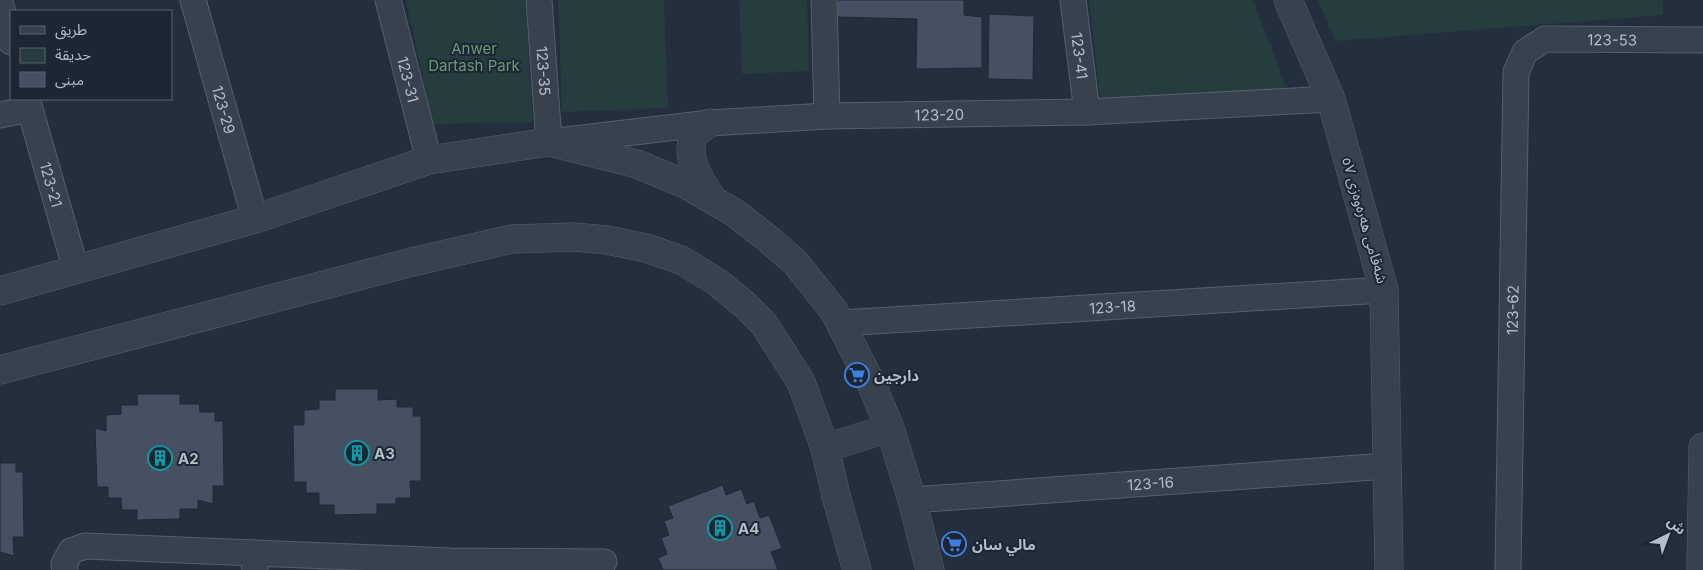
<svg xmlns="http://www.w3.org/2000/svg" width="1703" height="570" viewBox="0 0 1703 570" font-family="Inter,'Noto Sans Arabic',sans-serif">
  <rect width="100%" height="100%" fill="#242f3e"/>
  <!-- green -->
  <path fill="#263c3f" d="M406,0H525L533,122L433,124Z
    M558,0H664L668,108L562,112Z
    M739,0H807L809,71L742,74Z
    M1089,0H1253L1290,98L1101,106Z
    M1318,0H1663V15L1335,41Z"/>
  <!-- building -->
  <path fill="#455162" stroke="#1f2835" d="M837,0H964V15L982,17V68L916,69L917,19L837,17Z
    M989,14L1034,16L1033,80L988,79Z
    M335,389H378V400L397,399V407H413V416H421V481H410L411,498H396V504H377V514L334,515V505H319V493H306V482H294L293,425H304V410L319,409V400H335Z
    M137,394H180V404H199L200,412H215V421H223L224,486H213V504L198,500V509H180V519L137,520V510H122L121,498H108V487H97L95,428L106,431V415L121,414V405H138Z
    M0,455V463H16V472H23L24,537H13L14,556L0,552Z
    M723,485L726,495L741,489L747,504L754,501L760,518L769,515L782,548L771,552L778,570H663L658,558L667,554L661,538L669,535L664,521L673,518L668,506Z"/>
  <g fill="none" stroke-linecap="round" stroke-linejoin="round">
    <defs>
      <g id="minor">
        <path id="s1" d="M193,0L255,219"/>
        <path id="s2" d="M388,0L429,160"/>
        <path id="s3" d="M539,0L549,142L710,123L827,116L1087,112L1331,99"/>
        <path d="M824,0L827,116"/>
        <path id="s4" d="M1073,0L1087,112"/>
        <path d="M0,2L11,42"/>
        <path id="s5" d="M27,99L76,270"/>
        <path d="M0,115L30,109"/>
        <path id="s6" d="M841,323L1384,290"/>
        <path id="s7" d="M912,500L1387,466"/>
        <path d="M65,570L64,564L71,551L85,546L253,553"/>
        <path d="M255,570L253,553L451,561L604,562"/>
        <path id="s8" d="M1508,570L1516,72L1525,52L1545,39L1703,40"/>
      </g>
      <path id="tertiary" d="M1288,0L1331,99L1384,290L1389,570
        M710,123C704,127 696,131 693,138C685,159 702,184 713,200
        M0,291L255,219L429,160L549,142L637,164L685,184L735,213L767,238L795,262L834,311L871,383L890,428L912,500L930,570
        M0,370L412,262L512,239L574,237L607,240L646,248L681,260L717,282L745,305L764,324L780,349L801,382L825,448L836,496L857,570
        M825,448L890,428
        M1701,570L1703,447"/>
    </defs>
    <!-- minor casing -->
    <use href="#minor" stroke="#565f6c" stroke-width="27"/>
    <!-- tertiary casing -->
    <use href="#tertiary" stroke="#565f6c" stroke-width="29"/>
    <!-- minor -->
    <use href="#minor" stroke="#38414e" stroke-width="25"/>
    <!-- tertiary -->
    <use href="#tertiary" stroke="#38414e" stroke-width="28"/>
  </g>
  <!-- icons -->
  <defs>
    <symbol id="supermarket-ring" viewBox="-11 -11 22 22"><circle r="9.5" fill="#1d2633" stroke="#3f7fe0" stroke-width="1.5"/><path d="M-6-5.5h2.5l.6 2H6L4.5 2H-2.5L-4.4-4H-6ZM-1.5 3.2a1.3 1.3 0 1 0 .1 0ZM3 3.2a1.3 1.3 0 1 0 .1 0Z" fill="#3f7fe0"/></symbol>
    <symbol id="building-ring" viewBox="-11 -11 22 22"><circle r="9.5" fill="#1d2633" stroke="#0f9aa8" stroke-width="1.5"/><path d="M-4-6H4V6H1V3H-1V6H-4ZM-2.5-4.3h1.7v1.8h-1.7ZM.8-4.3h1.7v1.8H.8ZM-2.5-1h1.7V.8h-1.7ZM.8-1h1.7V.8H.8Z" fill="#0f9aa8"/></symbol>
  </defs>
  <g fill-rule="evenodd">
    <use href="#supermarket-ring" x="843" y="361" width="28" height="28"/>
    <use href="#building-ring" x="343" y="439" width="28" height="28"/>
    <use href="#building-ring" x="146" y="444" width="28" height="28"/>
    <use href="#building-ring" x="706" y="514" width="28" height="28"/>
    <use href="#supermarket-ring" x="940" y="530" width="28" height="28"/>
  </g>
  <g text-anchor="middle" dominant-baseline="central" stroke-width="4" stroke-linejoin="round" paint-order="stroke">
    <!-- street labels -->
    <g font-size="15" fill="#b4bcc9" stroke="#1d2633">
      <text stroke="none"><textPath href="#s8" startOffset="611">123-53</textPath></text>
      <text stroke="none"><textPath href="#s4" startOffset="56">123-41</textPath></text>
      <text stroke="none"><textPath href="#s3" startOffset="71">123-35</textPath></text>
      <text stroke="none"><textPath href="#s2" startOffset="82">123-31</textPath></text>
      <text stroke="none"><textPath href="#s1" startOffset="114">123-29</textPath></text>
      <text stroke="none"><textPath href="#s3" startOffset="534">123-20</textPath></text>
      <text stroke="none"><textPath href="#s5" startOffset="89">123-21</textPath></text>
      <text transform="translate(1365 220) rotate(74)">شەقامی هەرەوەزی ٥٧</text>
      <text stroke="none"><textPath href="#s6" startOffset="272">123-18</textPath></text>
      <text stroke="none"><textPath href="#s8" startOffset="260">123-62</textPath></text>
      <text stroke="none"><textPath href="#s7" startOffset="239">123-16</textPath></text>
    </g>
    <!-- park labels -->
    <g font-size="15" fill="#6b9a76" stroke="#1d2633">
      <text x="474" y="48">Anwer<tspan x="474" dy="17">Dartash Park</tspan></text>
    </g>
    <!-- poi labels -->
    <g font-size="15" font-weight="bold" fill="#b4bcc9" stroke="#1d2633" text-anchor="start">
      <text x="874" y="375">دارجين</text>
      <text x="374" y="453">A3</text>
      <text x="178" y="458">A2</text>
      <text x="738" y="528">A4</text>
      <text x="972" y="544">مالي سان</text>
    </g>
  </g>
  <!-- legend -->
  <rect x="10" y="10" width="162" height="90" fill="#1d2633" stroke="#59626f"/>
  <rect x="20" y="26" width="25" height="8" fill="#38414e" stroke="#59626f"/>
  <text x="55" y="35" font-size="15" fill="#b4bcc9">طريق</text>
  <rect x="20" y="48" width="25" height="15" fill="#263c3f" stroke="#59626f"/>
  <text x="55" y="60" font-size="15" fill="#b4bcc9">حديقة</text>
  <rect x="20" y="72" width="25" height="15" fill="#455162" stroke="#59626f"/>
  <text x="55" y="85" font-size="15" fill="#b4bcc9">مبنى</text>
  <!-- north arrow -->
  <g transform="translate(1668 535) rotate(42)" stroke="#1d2633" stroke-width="4" paint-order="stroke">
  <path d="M0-4L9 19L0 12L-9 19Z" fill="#b4bcc9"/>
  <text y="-8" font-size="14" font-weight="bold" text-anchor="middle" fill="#b4bcc9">ش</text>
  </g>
</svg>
